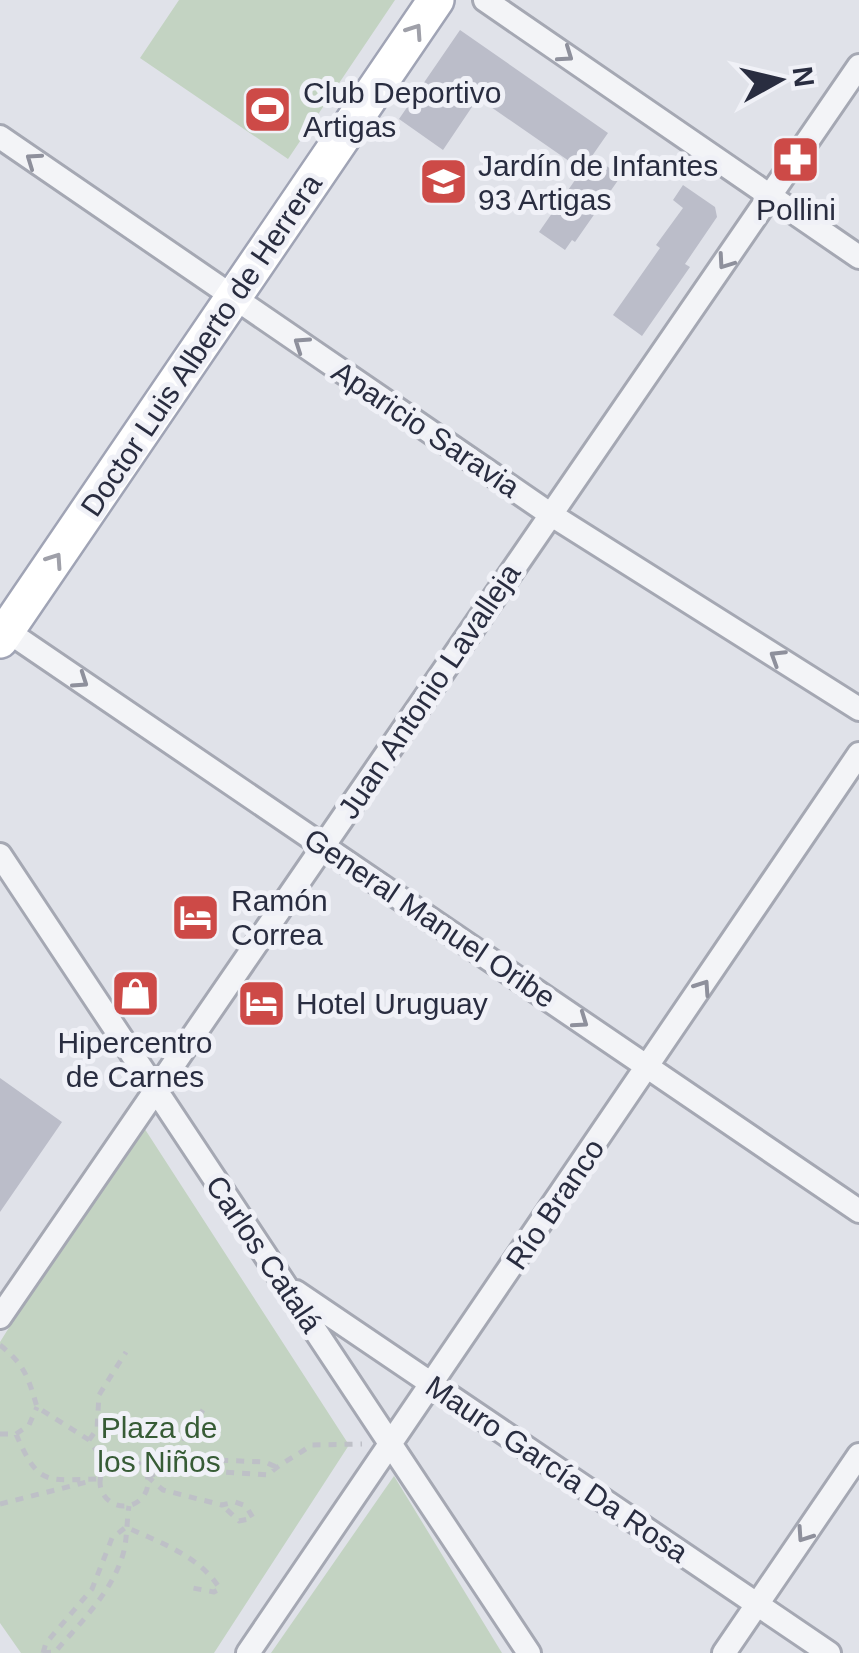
<svg xmlns="http://www.w3.org/2000/svg" width="859" height="1653" viewBox="0 0 859 1653" font-family="Arial,sans-serif">
  <rect width="100%" height="100%" fill="#e0e2e9"/>
  <!-- green -->
  <path fill="#c3d3c2" d="M179,0H395L288,159L140,58Z
    M139,1120L349,1445L214,1653H21L0,1623V1342Z
    M394,1476L502,1653H271Z"/>
  <!-- building -->
  <path fill="#bbbdc9" d="M460,30L608,133L592,156L621,176L575,242L572,240L565,250L539,232L582,170L478,98L443,150L399,119Z
    M683,185L715,207L717,217L685,264L690,267L642,336L613,315L660,248L656,245L683,208L673,200Z
    M0,1078L62,1122L0,1212Z"/>
  <g fill="none" stroke-linecap="round" stroke-linejoin="round">
    <defs>
      <path id="minor" d="M485,0L859,257
        M0,137L550,514L859,709
        M0,626L859,1211
        M0,855L529,1653
        M296,1292L829,1653
        M0,1317L859,66
        M248,1653L859,754
        M724,1653L859,1455"/>
      <path id="primary" d="M0,640L436,0"/>
    </defs>
    <!-- minor casing -->
    <use href="#minor" stroke="#a5a8b3" stroke-width="28"/>
    <!-- primary casing -->
    <use href="#primary" stroke="#a0a4b5" stroke-width="40"/>
    <!-- path -->
    <path stroke="#bec0c7" stroke-width="5" stroke-dasharray="8 8" stroke-linecap="butt" d="M0,1345C25,1365 28,1377 37,1407L89,1440L107,1465
      M0,1434H16C39,1487 46,1480 100,1479
      M16,1434L29,1425L37,1407
      M89,1440L97,1429L99,1395L126,1352
      M182,1457L185,1437L203,1410
      M100 1482a24 24 0 1 1 48 0a24 24 0 1 1-48 0Z
      M147,1475L165,1458L265,1462L276,1467
      M147,1476L179,1469L268,1475C280,1463 297,1456 311,1445L362,1444
      M147,1476L163,1490L222,1505L235,1502L246,1506L253,1518L239,1521L222,1505
      M0,1504L87,1482
      M43,1653L46,1643L92,1589L112,1538L126,1527C161,1543 200,1556 220,1589L214,1592L193,1588
      M43,1653L55,1652C82,1621 117,1587 125,1546C127,1533 127,1519 129,1506"/>
    <!-- minor -->
    <use href="#minor" stroke="#f3f4f7" stroke-width="22"/>
    <!-- primary -->
    <use href="#primary" stroke="#fff" stroke-width="35"/>
  </g>
  <!-- one-way arrows -->
  <defs><path id="oneway-chevron" d="M-2-3.5L2.5 0L-2 3.5" fill="none" stroke-width="1.6" stroke-linecap="round" stroke-linejoin="round" transform="scale(2.5)"/></defs>
  <g stroke="#9fa0a9">
    <use href="#oneway-chevron" transform="translate(415 31) rotate(-56)"/>
    <use href="#oneway-chevron" transform="translate(55 560) rotate(-56)"/>
  </g>
  <g stroke="#8e909c">
    <use href="#oneway-chevron" transform="translate(566 55) rotate(35)"/>
    <use href="#oneway-chevron" transform="translate(33 160) rotate(-145)"/>
    <use href="#oneway-chevron" transform="translate(725 262) rotate(125)"/>
    <use href="#oneway-chevron" transform="translate(301 344) rotate(-146)"/>
    <use href="#oneway-chevron" transform="translate(777 657) rotate(-148)"/>
    <use href="#oneway-chevron" transform="translate(81 681) rotate(34)"/>
    <use href="#oneway-chevron" transform="translate(703 987) rotate(-56)"/>
    <use href="#oneway-chevron" transform="translate(581 1021) rotate(35)"/>
    <use href="#oneway-chevron" transform="translate(804 1535) rotate(124)"/>
  </g>
  <!-- icons -->
  <defs>
    <symbol id="stadium-square" viewBox="-11 -11 22 22"><rect x="-9" y="-9" width="18" height="18" rx="4" fill="#cd4a47" stroke="#f0f1f7"/><path d="M0-5a6.5 5 0 1 0 0 10a6.5 5 0 1 0 0-10ZM-3.5-1.8h7v3.6h-7Z" fill="#fff"/></symbol>
    <symbol id="pharmacy-square" viewBox="-11 -11 22 22"><rect x="-9" y="-9" width="18" height="18" rx="4" fill="#cd4a47" stroke="#f0f1f7"/><path d="M-2-6h4v4h4v4h-4v4h-4v-4h-4v-4h4Z" fill="#fff"/></symbol>
    <symbol id="school-square" viewBox="-11 -11 22 22"><rect x="-9" y="-9" width="18" height="18" rx="4" fill="#cd4a47" stroke="#f0f1f7"/><path d="M0-5L7-2L0 1L-7-2ZM-4 1L0 2.5L4 1V4Q0 6-4 4Z" fill="#fff"/></symbol>
    <symbol id="hotel-square" viewBox="-11 -11 22 22"><rect x="-9" y="-9" width="18" height="18" rx="4" fill="#cd4a47" stroke="#f0f1f7"/><path d="M-6-4.5h1.5V1H6V5H4.5V3h-9V5H-6ZM-4 0a1.8 1.8 0 1 1 3.6 0ZM.5 0V-2.5h3Q6-2.5 6 0Z" fill="#fff"/></symbol>
    <symbol id="shop-square" viewBox="-11 -11 22 22"><rect x="-9" y="-9" width="18" height="18" rx="4" fill="#cd4a47" stroke="#f0f1f7"/><path d="M-5-2.5h2.3a2.7 3.5 0 0 1 5.4 0H5L5.5 6h-11ZM-1.5-2.5h3a1.5 2.3 0 0 0-3 0Z" fill="#fff"/></symbol>
  </defs>
  <g fill-rule="evenodd">
    <use href="#stadium-square" x="240" y="82" width="55" height="55"/>
    <use href="#pharmacy-square" x="768" y="132" width="55" height="55"/>
    <use href="#school-square" x="416" y="154" width="55" height="55"/>
    <use href="#hotel-square" x="168" y="890" width="55" height="55"/>
    <use href="#shop-square" x="108" y="966" width="55" height="55"/>
    <use href="#hotel-square" x="234" y="976" width="55" height="55"/>
  </g>
  <g text-anchor="middle" dominant-baseline="central" stroke-width="10" stroke-linejoin="round" paint-order="stroke">
    <!-- poi labels -->
    <g font-size="30" fill="#292d40" stroke="#f0f1f7" text-anchor="start">
      <text x="303" y="92">Club Deportivo<tspan x="303" dy="34">Artigas</tspan></text>
      <text x="478" y="165">Jardín de Infantes<tspan x="478" dy="34">93 Artigas</tspan></text>
      <text x="796" y="209" text-anchor="middle">Pollini</text>
      <text x="231" y="900">Ramón<tspan x="231" dy="34">Correa</tspan></text>
      <text x="296" y="1003">Hotel Uruguay</text>
      <text x="135" y="1042" text-anchor="middle">Hipercentro<tspan x="135" dy="34">de Carnes</tspan></text>
    </g>
    <!-- street labels -->
    <g font-size="30" fill="#292d40" stroke="#f0f1f7">
      <text transform="translate(201 345) rotate(-56)">Doctor Luis Alberto de Herrera</text>
      <text transform="translate(426 429) rotate(34)">Aparicio Saravia</text>
      <text transform="translate(429 691) rotate(-56)">Juan Antonio Lavalleja</text>
      <text transform="translate(430 918) rotate(34)">General Manuel Oribe</text>
      <text transform="translate(555 1204) rotate(-56)">Río Branco</text>
      <text transform="translate(264 1254) rotate(56)">Carlos Catalá</text>
      <text transform="translate(557 1469) rotate(34)">Mauro García Da Rosa</text>
    </g>
    <!-- park labels -->
    <g font-size="30" fill="#375c36" stroke="#f0f1f7">
      <text x="159" y="1427">Plaza de<tspan x="159" dy="34">los Niños</tspan></text>
    </g>
  </g>
  <!-- north arrow -->
  <g transform="translate(779 80) rotate(82)" stroke="#f0f1f7" stroke-width="8" paint-order="stroke">
  <path d="M0-8L18 38L0 25L-18 38Z" fill="#292d40"/>
  <text y="-15" font-size="28" font-weight="bold" text-anchor="middle" fill="#292d40">N</text>
  </g>
</svg>
